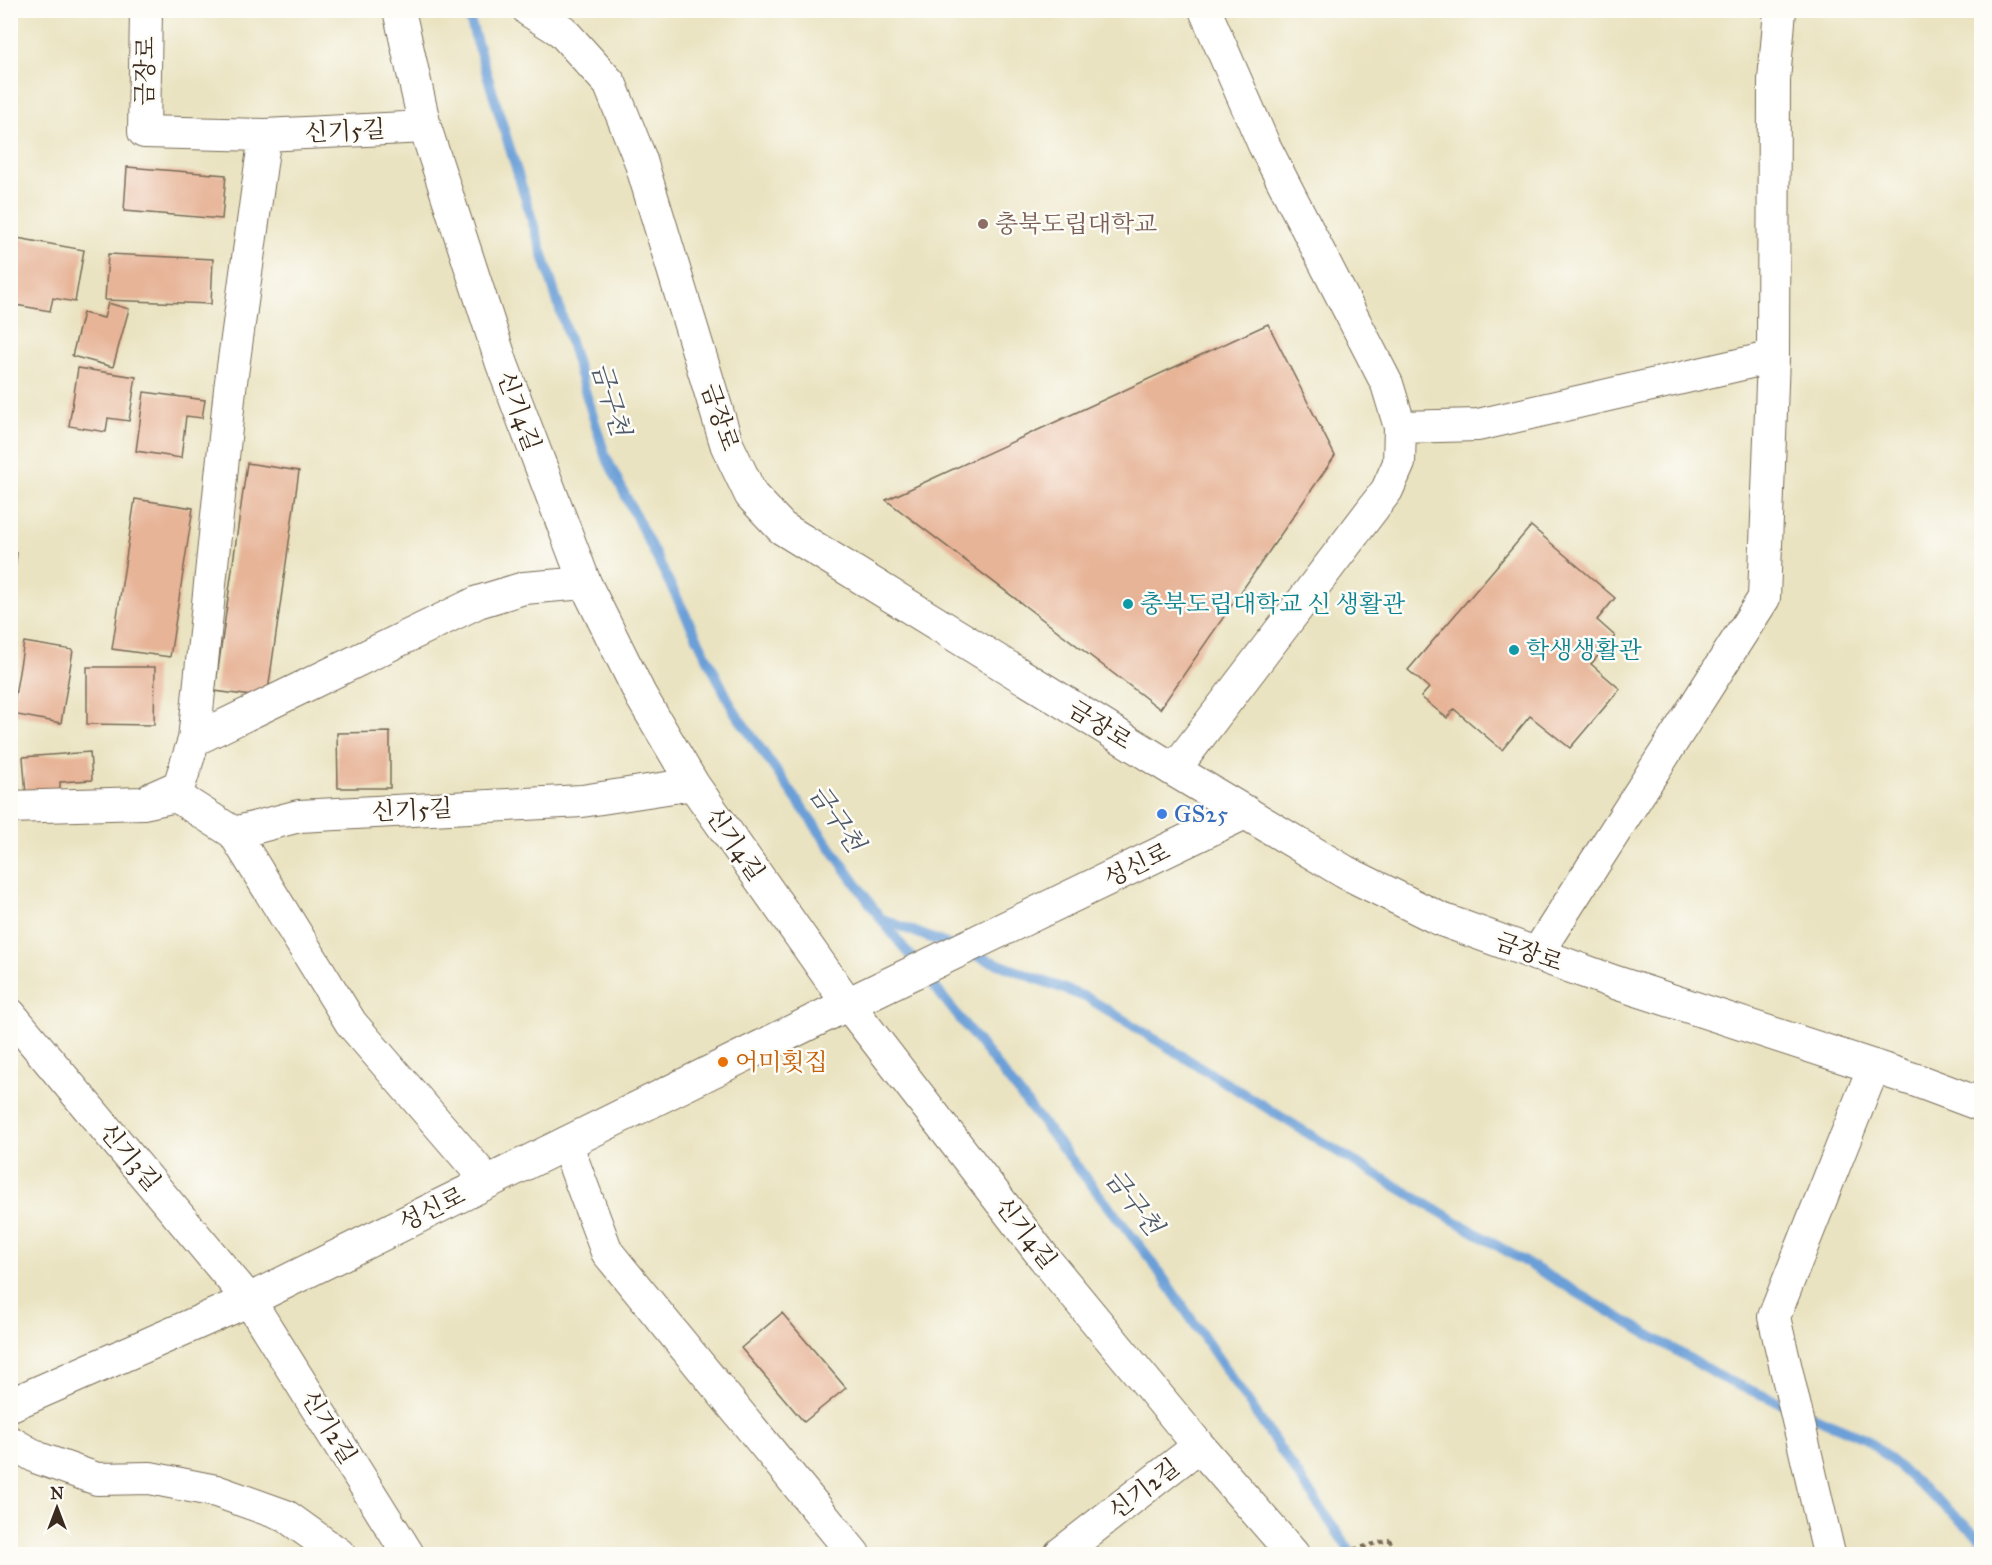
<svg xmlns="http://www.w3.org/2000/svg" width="1992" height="1565" viewBox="0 0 1992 1565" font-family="'IM FELL Great Primer','Noto Serif KR',serif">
  <rect width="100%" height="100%" fill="#fdfcf7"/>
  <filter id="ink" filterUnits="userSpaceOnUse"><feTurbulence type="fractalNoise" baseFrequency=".0167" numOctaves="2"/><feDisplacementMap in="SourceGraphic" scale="12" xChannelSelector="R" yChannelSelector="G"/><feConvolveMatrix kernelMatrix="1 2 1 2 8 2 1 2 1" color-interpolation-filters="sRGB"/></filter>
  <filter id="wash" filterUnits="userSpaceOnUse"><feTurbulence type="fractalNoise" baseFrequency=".008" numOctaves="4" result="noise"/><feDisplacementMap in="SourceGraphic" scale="24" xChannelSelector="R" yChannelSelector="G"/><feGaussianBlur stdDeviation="1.35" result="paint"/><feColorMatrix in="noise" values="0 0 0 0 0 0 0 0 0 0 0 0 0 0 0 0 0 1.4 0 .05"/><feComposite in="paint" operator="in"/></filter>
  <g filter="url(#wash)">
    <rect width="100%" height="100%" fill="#eae3c1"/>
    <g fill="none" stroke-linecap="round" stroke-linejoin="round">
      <!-- stream -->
      <path stroke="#6a9fd7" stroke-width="10" d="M467,10L605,455L734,711L881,919L1151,1260L1352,1554
        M882,919L951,946
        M969,953L1088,998L1348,1158L1726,1380L1865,1438L1982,1539"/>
    </g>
    <g id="blocks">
      <!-- building -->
      <path fill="#e7b497" d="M127,167L226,175L222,219L124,211Z
        M17,238L84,250L75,302L53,298L50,311L10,304V273Z
        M108,254L213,259L211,304L105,300Z
        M108,303L129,309L113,367L72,356L83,313L104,318Z
        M1268,324L1335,456L1160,709L886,500Z
        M78,368L136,377L129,421L108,418L106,432L69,426Z
        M144,392L205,400L202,418L186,416L181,458L136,451Z
        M247,463L299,471L267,698L215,691Z
        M135,499L193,508L170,657L112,649Z
        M1531,526L1615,598L1597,620L1615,636L1591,664L1620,689L1570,748L1530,716L1502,750L1454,709L1447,718L1421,697L1429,688L1408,670Z
        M10,552L17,553L12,597H10Z
        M24,642L73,650L61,723L12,714Z
        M87,667H155L154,725L87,724Z
        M390,732V788H338L337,733Z
        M90,752L92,780L60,782V793L26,795L23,757Z
        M782,1313L846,1388L804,1422L741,1348Z"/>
    </g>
  </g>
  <g filter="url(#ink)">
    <use href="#blocks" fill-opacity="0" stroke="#786b57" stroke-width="1.5"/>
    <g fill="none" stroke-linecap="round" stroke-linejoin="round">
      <defs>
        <path id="minor" d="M146,10L144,132L265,135L425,127
          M399,10L425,127L502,364L585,583L641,696L693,784L848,1004L1045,1259L1199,1446L1293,1554
          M1400,427L1478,425L1773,357
          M194,740L478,602L524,588L585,583
          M1174,770L1387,490L1399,463L1400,427L1387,384L1264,145L1205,10
          M152,798L179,786L194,740L230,389L265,135
          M10,807L143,803L176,796L234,833L299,816L582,801L693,784
          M234,833L351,1023L488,1182
          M1536,955L1764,598L1773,357L1774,80L1780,10
          M10,1014L249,1300L408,1554
          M566,1143L607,1252L854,1554
          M10,1442L38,1458L97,1479L150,1478L216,1491L286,1516L339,1554
          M1060,1554L1199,1446
          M1829,1554L1774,1317L1874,1066"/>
        <path id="tertiary" d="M10,1405L249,1300L848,1004L1246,812"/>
        <path id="secondary" d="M529,10L562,31L610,84L640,159L727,445L751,495L782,528L1174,770L1345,872L1440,919L1614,982L1918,1081L1982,1105"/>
      </defs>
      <!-- minor casing -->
      <use href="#minor" stroke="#786b57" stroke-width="34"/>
      <!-- tertiary casing -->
      <use href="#tertiary" stroke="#786b57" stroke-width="35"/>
      <!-- secondary casing -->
      <use href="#secondary" stroke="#786b57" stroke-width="35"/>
      <!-- path -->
      <path stroke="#786b57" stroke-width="4" stroke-dasharray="4.5 4.5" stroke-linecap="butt" d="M1336,1554L1389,1540L1400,1554"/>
      <!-- minor -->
      <use href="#minor" stroke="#fff" stroke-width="32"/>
      <!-- tertiary -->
      <use href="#tertiary" stroke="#fff" stroke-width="33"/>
      <!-- secondary -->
      <use href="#secondary" stroke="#fff" stroke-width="33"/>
    </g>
  </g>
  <!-- markers -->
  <circle fill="#8d6e63" stroke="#fdfcf7" stroke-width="2" cx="983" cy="224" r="6"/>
  <g fill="#0f9aa8" stroke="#fdfcf7" stroke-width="2">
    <circle cx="1128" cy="604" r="6"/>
    <circle cx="1514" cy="650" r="6"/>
  </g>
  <circle fill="#3f7fe0" stroke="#fdfcf7" stroke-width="2" cx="1162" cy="814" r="6"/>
  <circle fill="#e8710a" stroke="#fdfcf7" stroke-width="2" cx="723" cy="1062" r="6"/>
  <g text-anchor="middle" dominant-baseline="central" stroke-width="5" stroke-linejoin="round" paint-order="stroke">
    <!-- street labels -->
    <g font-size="24" fill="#3b2a1e" stroke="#fdfcf7">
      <text transform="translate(145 71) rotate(-89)">금장로</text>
      <text transform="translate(345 131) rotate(-3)">신기5길</text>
      <text transform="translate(519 411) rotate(70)">신기4길</text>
      <text transform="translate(720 417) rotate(71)">금장로</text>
      <text transform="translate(1100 725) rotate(32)">금장로</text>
      <text transform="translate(412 810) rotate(-3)">신기5길</text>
      <text transform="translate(735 844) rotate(55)">신기4길</text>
      <text transform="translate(1137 865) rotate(-26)">성신로</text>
      <text transform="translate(1529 952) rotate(20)">금장로</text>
      <text transform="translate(130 1157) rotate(50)">신기3길</text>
      <text transform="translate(432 1209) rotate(-26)">성신로</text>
      <text transform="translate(1026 1233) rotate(52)">신기4길</text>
      <text transform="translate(329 1427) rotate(58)">신기2길</text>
      <text transform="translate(1144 1489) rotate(-38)">신기2길</text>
    </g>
    <!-- education labels -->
    <g font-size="24" fill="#785e54" stroke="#fdfcf7" text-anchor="start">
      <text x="995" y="224">충북도립대학교</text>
    </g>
    <!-- culture labels -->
    <g font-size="24" fill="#0d838f" stroke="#fdfcf7" text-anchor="start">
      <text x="1140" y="604">충북도립대학교 신 생활관</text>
      <text x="1526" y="650">학생생활관</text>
    </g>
    <!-- shop labels -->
    <g font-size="24" fill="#366cbe" stroke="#fdfcf7" text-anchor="start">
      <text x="1174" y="814">GS25</text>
    </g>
    <!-- food labels -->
    <g font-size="24" fill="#c56008" stroke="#fdfcf7" text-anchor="start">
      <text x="735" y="1062">어미횟집</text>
    </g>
    <!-- water labels -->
    <g font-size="26" font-style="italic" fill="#4e5968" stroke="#fdfcf7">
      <text transform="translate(611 399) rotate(73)">금구천</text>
      <text transform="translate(837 818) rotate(55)">금구천</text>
      <text transform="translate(1134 1202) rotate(52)">금구천</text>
    </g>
  </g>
  <!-- margin -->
  <rect width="1992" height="1565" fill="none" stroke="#fdfcf7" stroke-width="36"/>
  <!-- north arrow -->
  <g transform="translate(57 1508)" stroke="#fdfcf7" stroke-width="4.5" paint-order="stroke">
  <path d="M0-4.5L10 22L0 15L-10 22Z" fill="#3b2a1e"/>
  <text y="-9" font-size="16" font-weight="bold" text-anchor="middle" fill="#3b2a1e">N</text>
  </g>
</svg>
